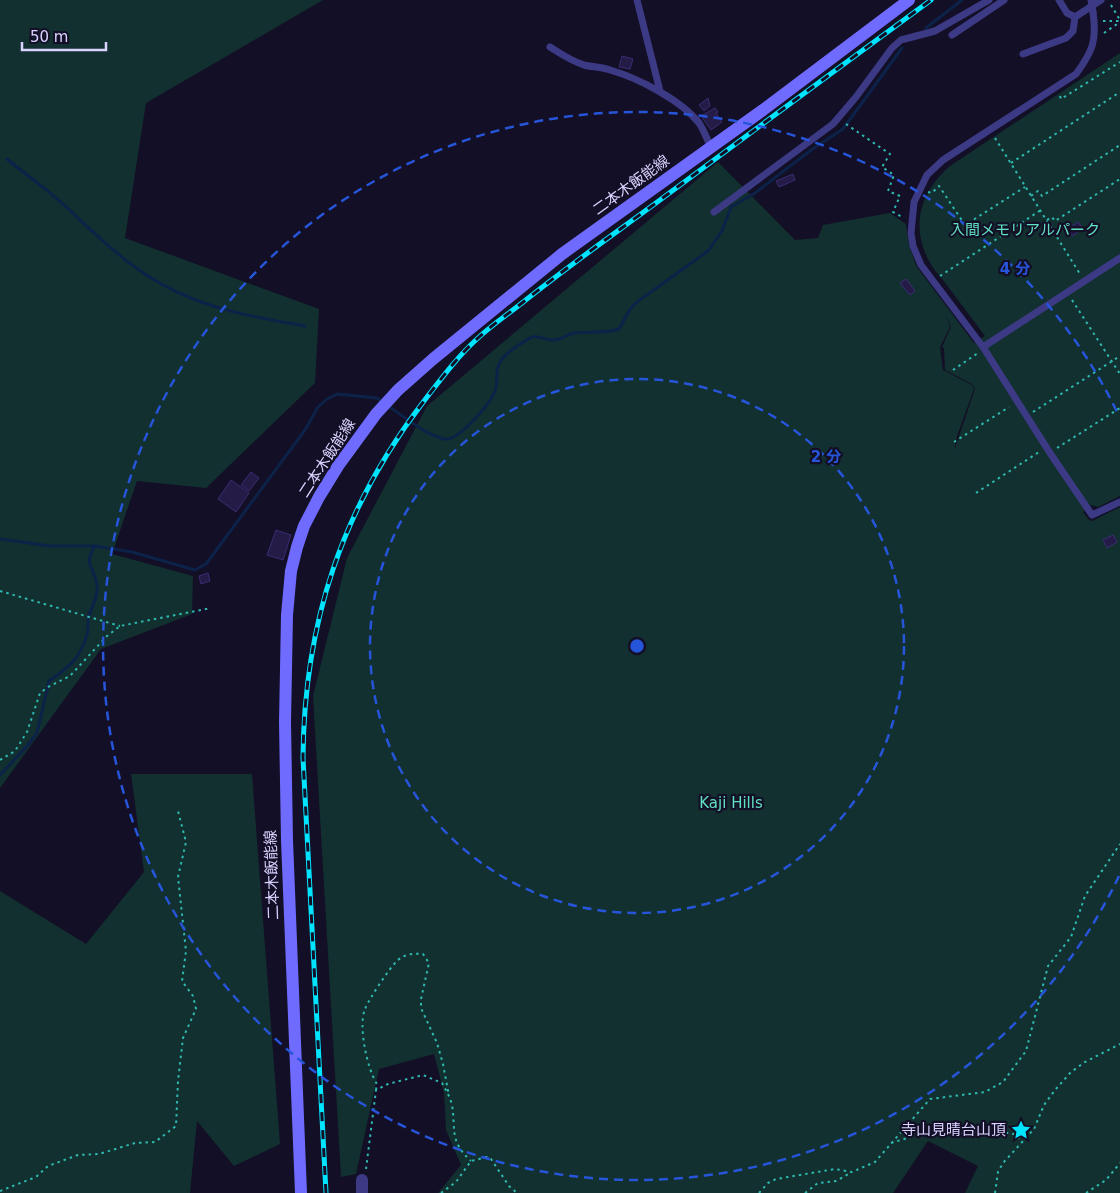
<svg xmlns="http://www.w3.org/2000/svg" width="1120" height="1193" viewBox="0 0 1120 1193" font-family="'DejaVu Sans','Noto Sans JP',sans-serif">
  <rect width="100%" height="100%" fill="#130f26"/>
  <!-- green -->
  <path fill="#12302f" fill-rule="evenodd" d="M0,0H323L146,103L125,238L319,309L315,383L206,488L137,481L112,554L193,576L192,614L101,649L0,788Z
    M1120,53V496L1098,507L1091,505L1083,512L1089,520L1092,521L1120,507V1193H965L978,1166L928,1141L893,1193H438L461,1165L446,1130L444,1093L434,1054L379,1069L356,1174L341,1177L313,696L347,558L427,406L718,162L795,240L818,238L823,225L890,213L906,224C907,239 911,253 917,267L974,343L985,336C972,319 959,301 946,284C940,276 932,268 928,259C910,224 922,190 950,166ZM946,315L951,327L942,347L944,348L945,370L972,384L975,389L954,451L957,436L974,389L972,385L943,370L940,347L950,327Z
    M131,774H252L280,1144L234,1166L197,1121L190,1193H0V891L86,944L144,872Z"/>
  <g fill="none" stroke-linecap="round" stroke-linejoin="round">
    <!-- stream -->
    <path stroke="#0c2248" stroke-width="3" d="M926,28L962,0
      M7,159C25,174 45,188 63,204C104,242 137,277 191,298C227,313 267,319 305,326
      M388,406C405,417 424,434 444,439C458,442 490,404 495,391C499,382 494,371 500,362C506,352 520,344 530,338C537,334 545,340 552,340C560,341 566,335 574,333C588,331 605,334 619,329L630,309L637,302L708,251L722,231L731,207L755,193L811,150L843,129L902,48
      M0,539L50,546H95
      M0,775L27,746L37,733L49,681C68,668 81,658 87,634C89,628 87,621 89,615C93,605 98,596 97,585C95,566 82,567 95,546L132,552L195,570L206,564L305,430L318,407L327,399L337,394L377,398L383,402"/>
  </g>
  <!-- building -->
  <path fill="#241b47" stroke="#3b2d73" d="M622,56L633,59L630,69L619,67Z
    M708,98L710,106L704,111L699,105Z
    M715,108L718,112L716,113L722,122L711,130L701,116Z
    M793,174L795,180L779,187L776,181Z
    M1078,222L1083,229L1072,236L1068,229Z
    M906,279L915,291L910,295L900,283Z
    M251,472L259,478L249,491L241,485Z
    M231,480L249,493L236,512L218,499Z
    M276,530L291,535L283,560L267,555Z
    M1113,535L1117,542L1107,548L1103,540Z
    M208,573L210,581L201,584L199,576Z"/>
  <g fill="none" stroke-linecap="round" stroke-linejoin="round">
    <!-- path -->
    <path stroke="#2fb8b0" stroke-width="2" stroke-dasharray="2.5 4" stroke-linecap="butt" d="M1111,5L1120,20
      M1103,21H1120
      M1104,33L1120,22
      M1060,96L1061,99L1120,62
      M846,124L890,154L882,167L894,175L888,191L900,196L893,212L904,218
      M995,138L1080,274
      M1011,163L1120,92
      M928,192L932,193L939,186L965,225L1025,187
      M1031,196L1038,191L1042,196L1120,145
      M1047,220L1052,217L1055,221L1120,179
      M940,276L1041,210
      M1072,300L1120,374
      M953,370L978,353
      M1033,412L1120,356
      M954,442L1009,407
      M1057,448L1120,408
      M976,493L1039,452
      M0,591L120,626
      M0,760L15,751L27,732L40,693L48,687L70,676L107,636L120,626L211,608
      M376,1090L377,1084C367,1069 358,1025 365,1009C369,999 390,967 398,960C405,954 414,953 423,954L429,963L421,999V1008L437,1043L443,1064L449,1096
      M891,1143L934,1130L963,1133L995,1131L1014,1134L1022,1141
      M366,1169L376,1090L388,1084L423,1075L442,1083C446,1090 450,1097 452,1105C456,1130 449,1141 471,1161
      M0,1191L36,1177L48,1166L78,1155L99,1154L135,1143L155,1142L176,1126L178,1081L183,1038L196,1009L193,996L182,981L186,951L178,877L186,842L178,811
      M441,1193L456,1182L471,1161L487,1157L491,1159L509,1186L517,1193
      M759,1193L768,1183L776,1179L835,1169L852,1172L875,1162L930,1099L985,1092L1003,1082L1026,1051L1048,966L1071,937L1085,896L1120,844
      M805,1193L818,1183L836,1181L852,1172
      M995,1193L998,1172L1003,1163L1034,1129L1044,1105L1055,1090L1071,1072L1085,1062L1120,1044
      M1086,1193L1106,1180L1120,1163"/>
    <!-- lane -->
    <path stroke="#3d3a85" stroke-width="7" d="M637,0L660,91
      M1059,0L1067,13L1075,17L1101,0
      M1093,12C1097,40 1093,51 1076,74L943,160L927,175L914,202L911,233L913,246L921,265L983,347L1050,453L1092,515L1120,502
      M952,35L1004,0
      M550,47C561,54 571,61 584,65C592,67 602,67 610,70C638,78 681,100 699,123C704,130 707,140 711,147
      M1023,54L1066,38L1073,31L1075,17
      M714,212L833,124L856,97L892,48L901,40L935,31L989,0
      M983,347L1120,258"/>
    <!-- street -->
    <path stroke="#3d3a85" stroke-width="12" d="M362,1193V1180"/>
    <!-- secondary -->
    <path stroke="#6f6bff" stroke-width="12" d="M301,1193L287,840L285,722L287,615L291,571L297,547L304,526L319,497L338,466L376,414L398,390L433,359L562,254L763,110L909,0"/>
    <defs>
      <path id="rail" d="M326,1193L303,758C304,623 342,508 424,401C441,379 457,357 478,338C492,325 508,314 522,303C567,267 614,234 660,200C750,133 840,67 931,0"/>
    </defs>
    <!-- rail casing -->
    <use href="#rail" stroke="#00e5ff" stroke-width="5"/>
    <!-- rail -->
    <use href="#rail" stroke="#130f26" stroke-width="3" stroke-dasharray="9" stroke-linecap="butt"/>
    <!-- lane-bridge -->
    <path stroke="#3d3a85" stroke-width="7" d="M1091,0L1093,12"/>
  </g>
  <!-- distance rings -->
  <g fill="none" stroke="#2655da" stroke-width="2.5" stroke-dasharray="9 6">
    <circle cx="637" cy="646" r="267"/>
    <path d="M1119 876A534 534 0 1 1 1119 416"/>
  </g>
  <!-- icons -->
  <defs>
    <symbol id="sight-bare" viewBox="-9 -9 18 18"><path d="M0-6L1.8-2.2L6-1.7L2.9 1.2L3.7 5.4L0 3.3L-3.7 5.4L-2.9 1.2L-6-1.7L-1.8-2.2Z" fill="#00e5ff" stroke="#130f26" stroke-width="2.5" paint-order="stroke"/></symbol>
  </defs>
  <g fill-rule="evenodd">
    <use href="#sight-bare" x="1007" y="1116" width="28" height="28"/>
  </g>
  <g text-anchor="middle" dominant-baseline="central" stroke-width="4.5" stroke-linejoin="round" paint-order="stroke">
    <!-- street labels -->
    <g font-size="15" fill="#d9d4ff" stroke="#130f26">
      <text transform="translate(631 185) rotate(-36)">二本木飯能線</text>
      <text transform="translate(327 458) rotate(-57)">二本木飯能線</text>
      <text transform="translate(272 875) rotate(-92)">二本木飯能線</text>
    </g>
    <!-- park labels -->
    <g font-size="15" fill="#5fe0c0" stroke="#130f26">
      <text x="1025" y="230">入間メモリアルパーク</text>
      <text x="731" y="803">Kaji Hills</text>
    </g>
    <!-- poi labels -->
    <g font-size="15" fill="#d9d4ff" stroke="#130f26" text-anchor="end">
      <text x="1006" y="1130">寺山見晴台山頂</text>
    </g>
  </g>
  <circle cx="637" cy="646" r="8" fill="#2655da" stroke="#130f26" stroke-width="2.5"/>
  <g font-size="15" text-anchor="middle" font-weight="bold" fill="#2655da" stroke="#130f26" stroke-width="4.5" stroke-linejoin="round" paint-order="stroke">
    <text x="1015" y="274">4 分</text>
    <text x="826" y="462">2 分</text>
  </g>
  <!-- scale -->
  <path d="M22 42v8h84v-8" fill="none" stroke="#d9d4ff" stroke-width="2.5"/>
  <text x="30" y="42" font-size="15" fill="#d9d4ff" stroke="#130f26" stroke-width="4" paint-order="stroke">50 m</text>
</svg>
